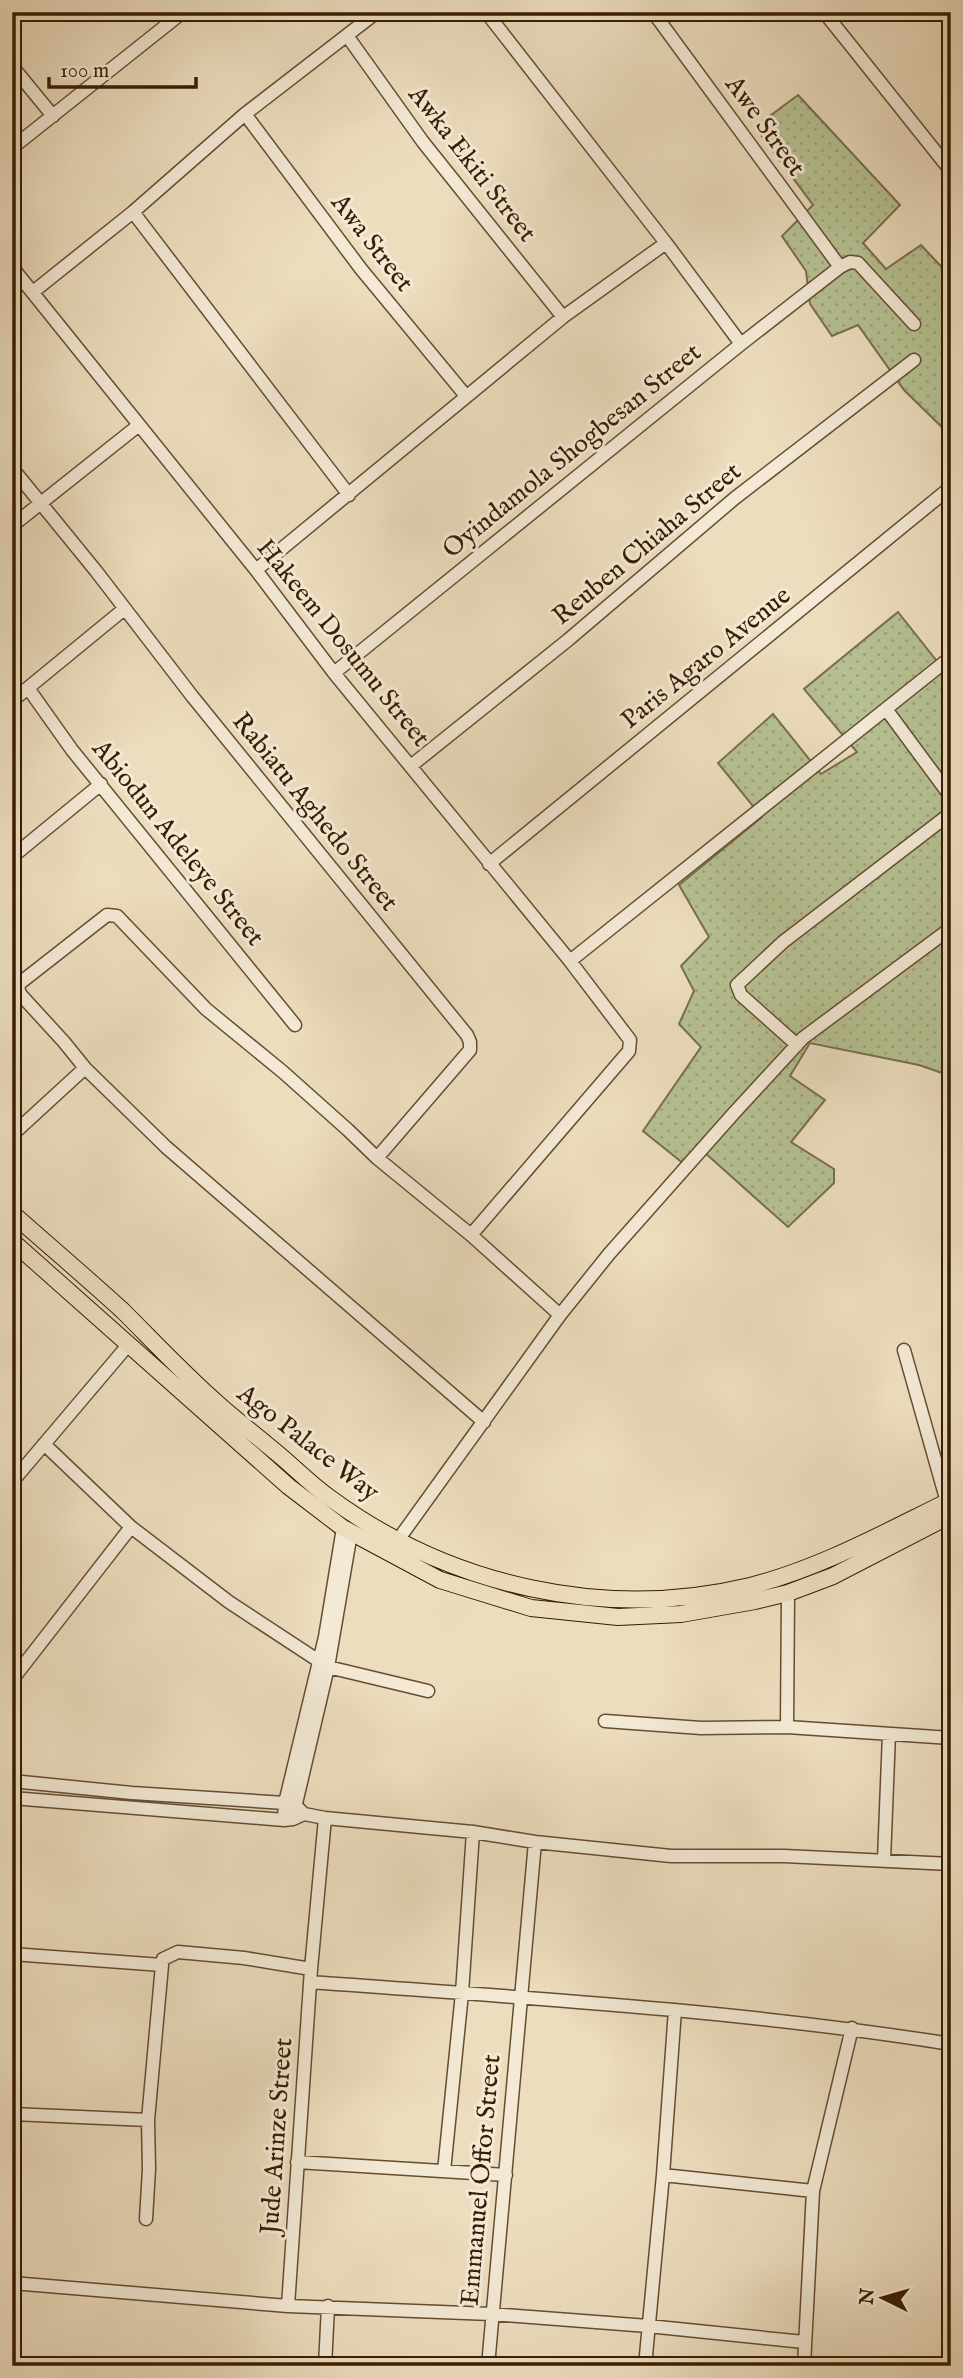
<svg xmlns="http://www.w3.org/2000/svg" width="963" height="2378" viewBox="0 0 963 2378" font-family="'IM FELL English',serif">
  <defs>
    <pattern id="grass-dots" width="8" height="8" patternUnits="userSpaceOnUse" patternTransform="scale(1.75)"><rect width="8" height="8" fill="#b6c193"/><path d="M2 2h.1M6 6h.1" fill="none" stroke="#9da57d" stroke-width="1.8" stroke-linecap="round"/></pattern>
  </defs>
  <rect width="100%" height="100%" fill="#ecddbe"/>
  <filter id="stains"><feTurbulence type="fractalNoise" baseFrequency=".00286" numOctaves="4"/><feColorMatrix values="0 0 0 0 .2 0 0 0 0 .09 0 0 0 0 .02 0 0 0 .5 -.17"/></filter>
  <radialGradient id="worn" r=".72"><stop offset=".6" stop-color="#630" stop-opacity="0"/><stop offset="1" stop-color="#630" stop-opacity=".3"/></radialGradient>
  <!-- grass -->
  <path fill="url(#grass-dots)" stroke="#776f4b" stroke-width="2" d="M798,95L900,205L863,243L886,269L921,245L951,277V436L904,390L858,325L832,336L810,304L806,271L782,236L813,205L755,127Z
    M898,612L951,679V1076L919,1065L810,1043L790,1076L825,1100L791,1142L834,1169V1183L788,1227L704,1152L684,1164L643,1131L701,1047L679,1024L694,991L681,966L709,937L679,885L762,817L718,763L773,714L821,774L857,752L804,689Z"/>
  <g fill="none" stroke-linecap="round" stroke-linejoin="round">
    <defs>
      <path id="minor" d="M486,12L666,243L741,344
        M653,12L840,267
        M824,12L951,171
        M348,37L423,142L563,317
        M12,66L53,116
        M245,114L361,269L466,396
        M12,148L183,12
        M133,212L349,495
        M12,267L256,570L334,673L570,961L630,1040L629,1051L471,1235
        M33,292L133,212L245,114L377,12
        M12,468L96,571L192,696L467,1035L470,1042V1050L377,1158
        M12,526L139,425
        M256,570L563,317L666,243
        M334,673L741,344L840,267L850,262L858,263L914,324
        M28,688L72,750L295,1025
        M12,701L123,610
        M886,709L951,797
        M412,765L568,640L735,498L914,360
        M12,857L101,784
        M489,864L951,487
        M570,961L951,657
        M797,1045L741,995L737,985L783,942L951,813
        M12,1135L85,1068
        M904,1350L947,1502
        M484,1422L166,1147L85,1068L64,1042L21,995L18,989L20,983L107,915L117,916L206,1009L283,1072L348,1130L377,1158L471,1235L560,1315
        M44,1444L131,1527L229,1602L328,1667L428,1691
        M12,1482L129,1344
        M398,1540L560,1315L609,1254L734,1113L803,1038L951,928
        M12,1680L131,1527
        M605,1721L701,1728L787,1727L951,1738
        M787,1727L788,1593
        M12,1781L132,1793L285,1803L295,1805L304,1814L325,1818L311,1969L288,2306
        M12,1798L284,1820L293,1819L304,1814
        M294,1812L328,1667L351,1533
        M325,1818L473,1832L535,1842L671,1856H784L951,1864
        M284,1820L285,1803L325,1637L343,1528
        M884,1860L889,1734
        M12,1954L162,1965L163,1959L178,1952L244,1958L311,1969
        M311,1982C524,1998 739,2010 951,2044
        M12,2114L148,2120
        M297,2162L506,2175
        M444,2171L462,1993L473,1832
        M663,2175L813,2191
        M146,2219L149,2169L148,2120L162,1965
        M12,2283L288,2306L491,2314L648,2326L804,2342
        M325,2366L328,2306
        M488,2366L535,1842
        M645,2366L663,2175L675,2010
        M804,2366L813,2191L852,2028"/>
      <path id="major" d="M12,1213C49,1246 87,1278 123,1311C154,1342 184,1374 217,1403C238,1422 262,1440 284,1459C299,1472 313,1486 330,1498C450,1586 604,1621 750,1586C821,1568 885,1532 951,1500
        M12,1241L288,1486L343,1528L440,1580L531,1608L618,1617L681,1614L755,1601L788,1593L833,1576L951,1515"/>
    </defs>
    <!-- minor casing -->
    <use href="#minor" stroke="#654d32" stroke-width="15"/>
    <!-- major casing -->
    <use href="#major" stroke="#381d03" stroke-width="18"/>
    <!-- minor -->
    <use href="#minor" stroke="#f3e9d5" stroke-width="12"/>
    <!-- major -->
    <use href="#major" stroke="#ecddbe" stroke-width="16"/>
  </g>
  <g text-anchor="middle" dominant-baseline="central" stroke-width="6" stroke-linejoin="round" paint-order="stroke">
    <!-- street labels -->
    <g font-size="26" fill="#381d03" stroke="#f3e9d5">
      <text transform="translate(765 126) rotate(54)">Awe Street</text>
      <text transform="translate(472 164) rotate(52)">Awka Ekiti Street</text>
      <text transform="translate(372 243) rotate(52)">Awa Street</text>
      <text transform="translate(572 451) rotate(-39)">Oyindamola Shogbesan Street</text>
      <text transform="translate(647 544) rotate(-40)">Reuben Chiaha Street</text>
      <text transform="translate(343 643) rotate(51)">Hakeem Dosumu Street</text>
      <text transform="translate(706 658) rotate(-39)">Paris Agaro Avenue</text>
      <text transform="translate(315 812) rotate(51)">Rabiatu Aghedo Street</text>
      <text transform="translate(178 843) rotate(51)">Abiodun Adeleye Street</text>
      <text transform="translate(308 1443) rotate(38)">Ago Palace Way</text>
      <text transform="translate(277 2136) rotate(-86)">Jude Arinze Street</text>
      <text transform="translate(481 2180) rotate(-85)">Emmanuel Offor Street</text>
    </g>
  </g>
  <!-- margin -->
  <rect width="963" height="2378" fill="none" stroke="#ecddbe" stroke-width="42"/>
  <rect x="14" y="14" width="935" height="2350" fill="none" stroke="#381d03" stroke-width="3.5"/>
  <rect x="21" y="21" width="921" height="2336" fill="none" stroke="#381d03" stroke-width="2"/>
  <!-- north arrow -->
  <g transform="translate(883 2298) rotate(275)" stroke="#f3e9d5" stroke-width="5" paint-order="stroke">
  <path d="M0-5L12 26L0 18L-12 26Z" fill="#381d03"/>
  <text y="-10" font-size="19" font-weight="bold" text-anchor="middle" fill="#381d03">N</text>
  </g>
  <!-- scale -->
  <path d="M49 77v10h147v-10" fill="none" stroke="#381d03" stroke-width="3.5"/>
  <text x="60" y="77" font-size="21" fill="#381d03" stroke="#f3e9d5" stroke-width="5" paint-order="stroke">100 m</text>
  <rect width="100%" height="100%" filter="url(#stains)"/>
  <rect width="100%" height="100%" fill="url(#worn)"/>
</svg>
